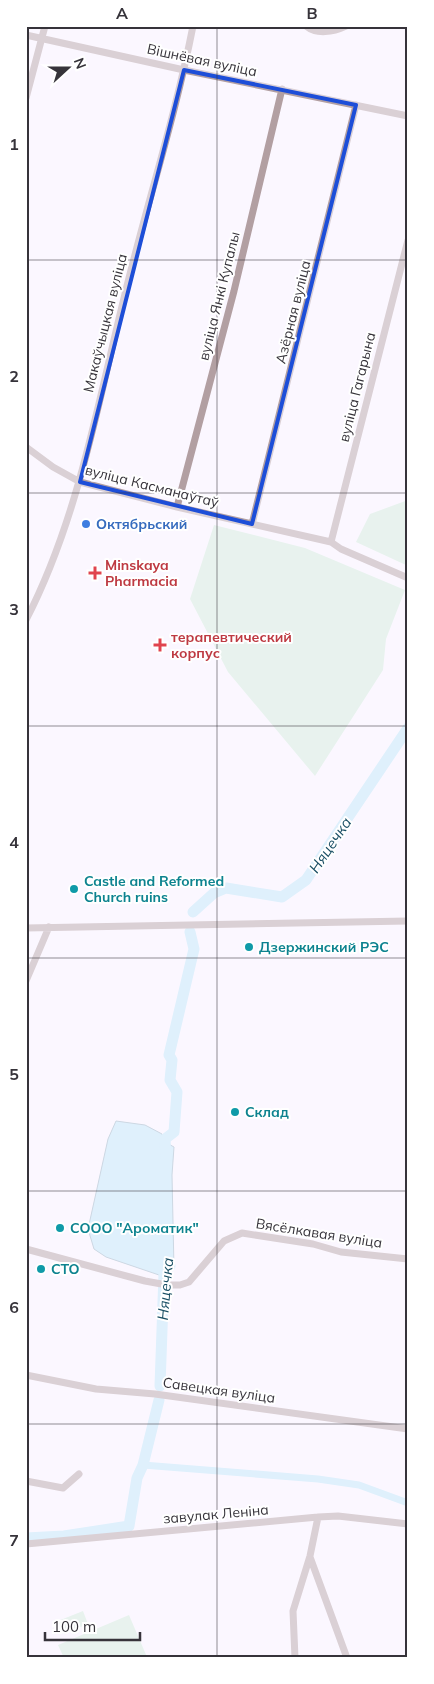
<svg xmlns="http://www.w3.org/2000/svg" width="434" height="1684" viewBox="0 0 434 1684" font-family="Mulish,sans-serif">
  <rect width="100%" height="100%" fill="#fbf7ff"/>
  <!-- green -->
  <path fill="#d0ecda" d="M408,500V566L356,542L370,514Z
    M214,525L305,548L405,590L386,639L383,670L315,776L228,672L190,599Z
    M83,1611L88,1624L64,1634L58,1621Z
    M129,1615L147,1657L64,1658L58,1645Z"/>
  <!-- water -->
  <path fill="#bce6f9" stroke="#94b0c0" d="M116,1121L145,1125L162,1134L165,1142L174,1147L172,1175L174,1269L162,1276L106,1257L94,1249L88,1229L108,1139Z"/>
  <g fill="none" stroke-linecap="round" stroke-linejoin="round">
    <!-- canal -->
    <path stroke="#bce6f9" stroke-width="7" d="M143,1465L318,1479L359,1485L408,1503"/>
    <!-- river -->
    <path stroke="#bce6f9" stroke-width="11" d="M193,912L214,893L226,888L282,897L306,880L408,728
      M166,1158L165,1139L174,1132L177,1092L170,1080L172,1060L169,1055L194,949L190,932
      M160,1386L164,1274L170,1266L169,1261
      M26,1538L64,1536L129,1526L137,1478L143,1465L159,1400"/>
    <!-- minor -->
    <path stroke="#b29fa2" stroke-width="7" d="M306,26C317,35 333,32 346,26
      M26,35L184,70L408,116
      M26,98L45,26
      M26,447L53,467L80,482L177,507L331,542L341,549L408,578
      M177,507L234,291L282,89
      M252,524L356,105
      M331,542L408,240
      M26,620C78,519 97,407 124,298C146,207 175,118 193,26
      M26,928L408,921
      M26,981L49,927
      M26,1249L145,1281L167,1285H180L189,1282L224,1241L242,1233L313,1244L341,1252L408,1259
      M26,1375L96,1389L155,1394L408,1429
      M26,1481L63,1488L79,1474
      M26,1544L318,1517L338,1516L408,1524
      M310,1557L347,1658
      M295,1658L293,1611L310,1556L318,1517"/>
  </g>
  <!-- marked area -->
  <path d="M0 0H434V1684H0ZM184,70L356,105L252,524L80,482Z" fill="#fbf7ff" fill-opacity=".55" fill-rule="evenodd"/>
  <path fill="none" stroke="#1d4ed8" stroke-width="4" stroke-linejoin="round" d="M184,70L356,105L252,524L80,482Z"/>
  <!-- grid -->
  <path fill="none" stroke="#36333a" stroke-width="1" stroke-opacity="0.55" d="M217,26V1658M26,260H408M26,493H408M26,726H408M26,958H408M26,1191H408M26,1424H408"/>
  <!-- markers -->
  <circle fill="#3f7fe0" stroke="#fff" stroke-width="2" cx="86" cy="524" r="5"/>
  <g fill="#e0444e" stroke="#fff" stroke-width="2">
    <path d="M92.5 565.5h5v5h5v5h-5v5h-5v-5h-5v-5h5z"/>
    <path d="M157.5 637.5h5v5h5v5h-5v5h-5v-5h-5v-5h5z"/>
  </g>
  <g fill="#0f9aa8" stroke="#fff" stroke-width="2">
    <circle cx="74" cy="889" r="5"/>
    <circle cx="249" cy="947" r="5"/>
    <circle cx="235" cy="1112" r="5"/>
    <circle cx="60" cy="1228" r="5"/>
    <circle cx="41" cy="1269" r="5"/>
  </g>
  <g text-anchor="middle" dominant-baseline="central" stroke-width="4" stroke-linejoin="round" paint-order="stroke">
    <!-- street labels -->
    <g font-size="14" fill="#36333a" stroke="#fff">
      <text transform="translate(202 60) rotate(12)">Вішнёвая вуліца</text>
      <text transform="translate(219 296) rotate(-76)">вуліца Янкі Купалы</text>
      <text transform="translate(293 312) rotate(-76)">Азёрная вуліца</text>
      <text transform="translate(105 323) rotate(-76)">Макаўчыцкая вуліца</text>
      <text transform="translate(357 387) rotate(-76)">вуліца Гагарына</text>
      <text transform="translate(152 486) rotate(14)">вуліца Касманаўтаў</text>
      <text transform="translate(319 1233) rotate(9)">Вясёлкавая вуліца</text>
      <text transform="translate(219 1390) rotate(8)">Савецкая вуліца</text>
      <text transform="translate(216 1514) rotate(-5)">завулак Леніна</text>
    </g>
    <!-- shop labels -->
    <g font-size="14" font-weight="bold" fill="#366cbe" stroke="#fff" text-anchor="start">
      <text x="96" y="524">Октябрьский</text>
    </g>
    <!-- health labels -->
    <g font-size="14" font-weight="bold" fill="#be3a42" stroke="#fff" text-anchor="start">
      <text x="105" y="565">Minskaya<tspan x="105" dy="16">Pharmacia</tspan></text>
      <text x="171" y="637">терапевтический<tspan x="171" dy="16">корпус</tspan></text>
    </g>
    <!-- culture labels -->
    <g font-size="14" font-weight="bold" fill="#0d838f" stroke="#fff" text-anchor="start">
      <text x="84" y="881">Castle and Reformed<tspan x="84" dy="16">Church ruins</tspan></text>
      <text x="259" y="947">Дзержинский РЭС</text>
      <text x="245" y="1112">Склад</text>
      <text x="70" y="1228">СООО "Ароматик"</text>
      <text x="51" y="1269">СТО</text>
    </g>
    <!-- water labels -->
    <g font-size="15" font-style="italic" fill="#1a4f64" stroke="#fff">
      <text transform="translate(330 845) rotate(-56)">Няцечка</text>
      <text transform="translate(165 1289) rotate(-85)">Няцечка</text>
    </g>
  </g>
  <!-- border -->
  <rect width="434" height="1684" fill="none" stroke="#ffffff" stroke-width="55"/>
  <!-- north arrow -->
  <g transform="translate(68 68) rotate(69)" stroke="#ffffff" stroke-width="4" paint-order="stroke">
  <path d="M0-4L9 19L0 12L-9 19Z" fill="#36333a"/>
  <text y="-8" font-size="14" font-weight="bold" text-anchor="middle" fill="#36333a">N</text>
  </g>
  <!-- scale -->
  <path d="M45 1632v8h95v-8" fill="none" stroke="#36333a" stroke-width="2.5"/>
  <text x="52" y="1632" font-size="15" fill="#36333a" stroke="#ffffff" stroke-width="4" paint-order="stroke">100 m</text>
  <rect x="28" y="28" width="378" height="1628" fill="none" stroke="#36333a" stroke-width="2"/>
  <g font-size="16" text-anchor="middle" font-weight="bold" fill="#36333a">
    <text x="122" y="19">A</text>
    <text x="312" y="19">B</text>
    <text x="14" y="150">1</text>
    <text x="14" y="382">2</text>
    <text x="14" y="615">3</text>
    <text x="14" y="848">4</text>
    <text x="14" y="1080">5</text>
    <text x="14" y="1313">6</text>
    <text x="14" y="1546">7</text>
  </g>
</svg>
